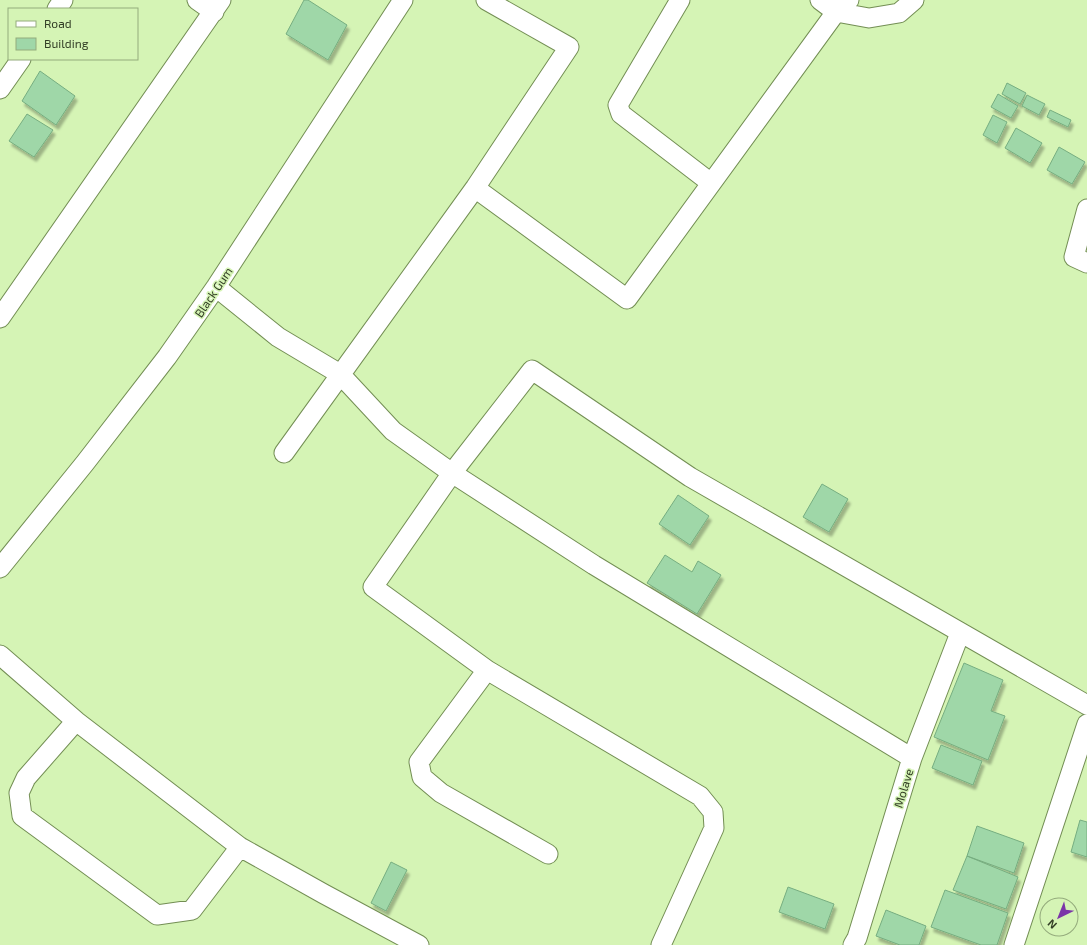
<svg xmlns="http://www.w3.org/2000/svg" width="1087" height="945" viewBox="0 0 1087 945" font-family="'Exo 2',sans-serif">
  <defs>
    <filter id="shadow"><feDropShadow dx="2.5" dy="4.5" stdDeviation="1" flood-color="#0004"/></filter>
  </defs>
  <rect width="100%" height="100%" fill="#d5f4b5"/>
  <!-- building -->
  <path fill="#9fd7a8" stroke="#76ad80" filter="url(#shadow)" d="M304,0H308L347,25L328,60L286,34Z
    M40,71L75,96L56,125L22,101Z
    M1007,83L1026,93L1020,104L1002,94Z
    M998,94L1018,106L1011,118L991,107Z
    M1027,95L1045,104L1039,115L1022,106Z
    M1050,110L1071,120L1068,127L1047,117Z
    M27,114L53,130L34,157L9,141Z
    M993,115L1007,122L997,143L983,135Z
    M1016,128L1042,143L1030,163L1005,148Z
    M1059,147L1085,162L1072,184L1047,170Z
    M822,484L848,499L829,532L803,517Z
    M678,495L709,516L690,545L659,524Z
    M665,555L692,572L698,561L721,575L697,614L647,583Z
    M964,663L1003,680L991,711L1005,716L988,760L934,737Z
    M941,745L982,761L973,785L932,768Z
    M1080,820L1087,822V857L1071,852Z
    M977,826L1024,843L1014,873L967,856Z
    M967,856L1018,877L1006,909L953,890Z
    M391,862L407,870L386,911L371,903Z
    M788,887L834,904L825,929L779,912Z
    M945,890L1008,913L997,945H981L931,927Z
    M886,910L926,926L919,945H900L876,936Z"/>
  <g fill="none" stroke-linecap="round" stroke-linejoin="round">
    <defs>
      <path id="minor" d="M197,0L214,12
        M680,0L618,105L621,114L711,183
        M820,0L836,12L869,18L899,13L914,0
        M57,9L63,0
        M0,89L21,59
        M475,188L627,299L836,12L849,0
        M1087,209L1074,257L1087,263
        M216,287L278,337L340,374L393,431L452,473L594,565L912,758
        M0,318L221,0
        M284,453L475,188L569,47L486,0
        M0,568L85,463L167,357L216,287L403,0
        M0,655L76,721L240,847L324,894L419,945
        M487,670L419,762L422,777L441,793L548,854
        M76,721L26,778L19,793L22,816L157,915L192,910L240,847
        M661,945L714,828L713,812L700,796L487,670L373,587L452,473L532,370L690,477L1087,705
        M853,945L857,938L912,758L960,633
        M1014,945L1087,724"/>
    </defs>
    <!-- minor casing -->
    <use href="#minor" stroke="#738e54" stroke-width="21"/>
    <!-- minor -->
    <use href="#minor" stroke="#fff" stroke-width="19"/>
  </g>
  <g text-anchor="middle" dominant-baseline="central" stroke-width="3" stroke-linejoin="round" paint-order="stroke">
    <!-- street labels -->
    <g font-size="12" fill="#333e26" stroke="#d5f4b5">
      <text transform="translate(213 292) rotate(-56)">Black Gum</text>
      <text transform="translate(903 788) rotate(-73)">Molave</text>
    </g>
  </g>
  <!-- legend -->
  <rect x="8" y="8" width="130" height="52" fill="#d5f4b5" stroke="#94ab7c"/>
  <rect x="16" y="21" width="20" height="6" fill="#ffffff" stroke="#94ab7c"/>
  <text x="44" y="28" font-size="12" fill="#333e26">Road</text>
  <rect x="16" y="38" width="20" height="12" fill="#9fd7a8" stroke="#94ab7c"/>
  <text x="44" y="48" font-size="12" fill="#333e26">Building</text>
  <!-- north arrow -->
  <g transform="translate(1059 917) rotate(223)"><circle r="19" fill="#d5f4b5" stroke="#94ab7c"/>
  <path d="M0-3L7 15L0 10L-7 15Z" fill="#7b35a8"/>
  <text y="-6" font-size="11" font-weight="bold" text-anchor="middle" fill="#333e26">N</text>
  </g>
</svg>
